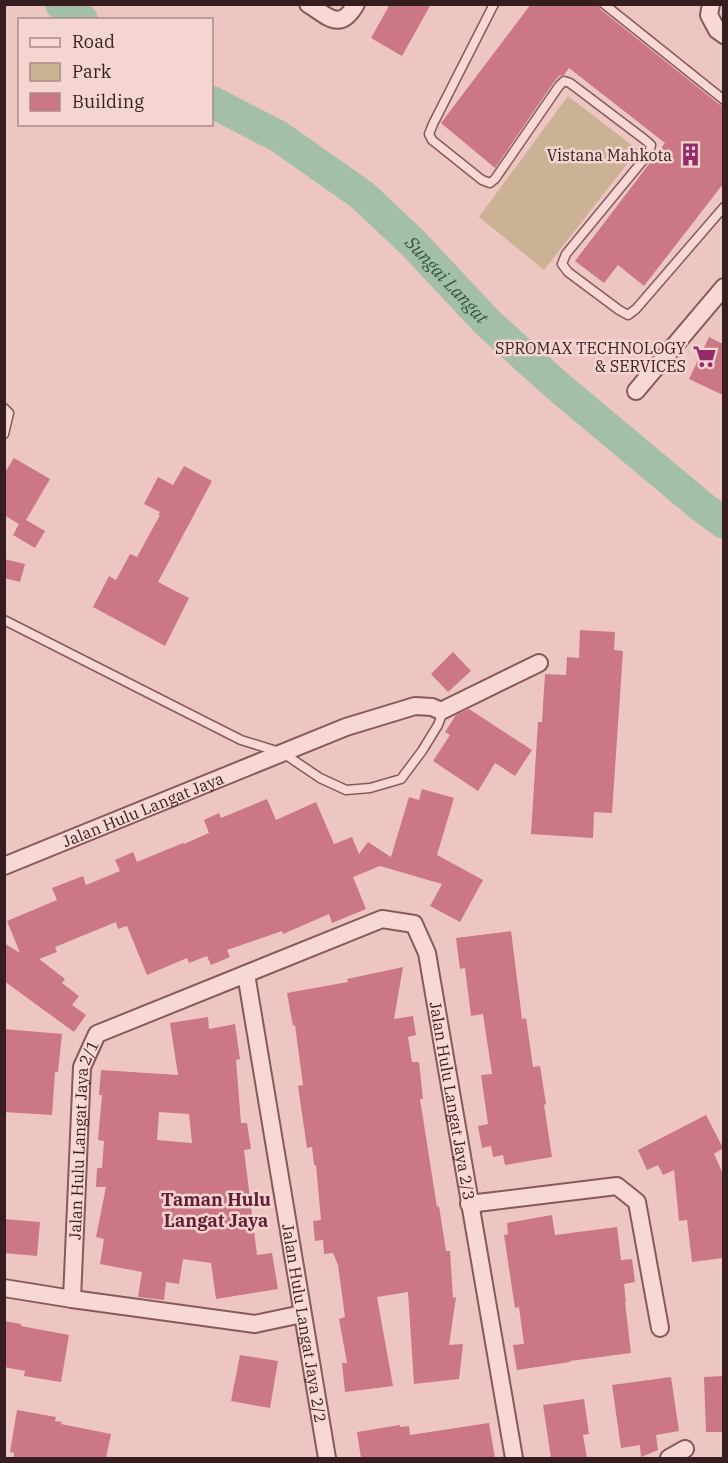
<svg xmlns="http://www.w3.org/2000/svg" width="728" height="1463" viewBox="0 0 728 1463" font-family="'IBM Plex Serif',serif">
  <rect width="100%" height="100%" fill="#edc6c1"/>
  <!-- green -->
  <path fill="#cbb295" d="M568,96L638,150L544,270L479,217Z"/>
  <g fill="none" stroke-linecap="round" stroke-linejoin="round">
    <!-- river -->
    <g stroke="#a4bfa7" stroke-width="32">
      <path d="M61,4L82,20"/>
      <path id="s1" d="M212,102L278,136L362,195L412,242L487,322L554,383L701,506L724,523"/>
    </g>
  </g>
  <!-- building -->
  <path fill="#cb7785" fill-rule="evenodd" d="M390,4H431L402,56L371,38Z
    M531,4H598L600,9L720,105L723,106V184L644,286L618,265L604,283L575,261L665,143L569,68L564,75L559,76L554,82L495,168L441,123Z
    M709,337L723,344V395L689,379Z
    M14,458L50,479L26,520L45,531L35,548L13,535L19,524L4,515V474Z
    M184,466L212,481L158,582L189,598L165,646L93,607L109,576L116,580L130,554L137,557L160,515H158L160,512L144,504L158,477L173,485Z
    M4,559L25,564L20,582L4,578Z
    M580,630L615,632L614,650L623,651L612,813L594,812L593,838L531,834L538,722H542L545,674L566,675L567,657L579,658Z
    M453,652L471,671L448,692L431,674Z
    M469,709L532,750L515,776L495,763L478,791L433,761L450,735L445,732L456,715Z
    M422,789L454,798L437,855L483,880L460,922L430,906L442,884L380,866L353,877L366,909L332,923L329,914L283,934L282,931L227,950L230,957L211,965L207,956L189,963L187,958L147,975L127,926L118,929L116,922L55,947L57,952L39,959L65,979L62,983L79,996L72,1005L86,1015L74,1032L4,981V943L20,953L7,921L57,900L52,888L83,876L86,885L120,871L115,860L133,852L137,862L183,843L184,844L209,833L204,820L219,813L221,818L267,799L276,820L316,802L334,844L352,837L359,854L368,842L391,857L409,797L419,800Z
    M511,931L522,1019L526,1018L533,1067L540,1066L546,1104L544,1105L552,1157L505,1165L503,1155L493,1157L491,1146L482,1148L478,1126L488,1124L481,1075L492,1074L483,1014L471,1016L465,968L460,969L456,938Z
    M403,967L394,1019L413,1016L416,1035L408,1037L412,1062H419L423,1099H420L437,1207L439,1206L446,1251H450L453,1298L456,1297L449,1345L463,1344L459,1379L414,1384L408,1292L377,1297L393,1386L345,1392L342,1363H347L339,1319L345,1317L338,1265L333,1253L324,1254L323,1240L315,1241L313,1221L321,1220L316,1165H314L312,1147L307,1148L298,1086L303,1085L295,1025L293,1026L287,993L348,982L347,979Z
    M208,1017L209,1029L235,1024L240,1059L236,1060L241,1123H247L251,1149L244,1150L257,1255L272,1253L278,1289L216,1299L211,1263L183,1259L179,1284L166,1282L164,1300L138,1297L142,1272L100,1264L104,1239L96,1237L106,1187H96L97,1168H102L104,1141L98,1140L102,1095H99L101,1070L178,1075L170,1023ZM159,1112L189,1114L192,1143L157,1140Z
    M4,1029L62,1034L58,1072H55L52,1115L4,1112Z
    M706,1115L723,1148L714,1154L723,1174V1258L692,1262L687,1220L679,1221L674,1170L663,1175L658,1165L647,1170L638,1150Z
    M552,1215L555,1235L617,1227L621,1260L632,1259L635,1282L624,1284L626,1302H625L631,1353L570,1361V1362L517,1370L513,1345L524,1344L519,1307L515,1308L504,1235L508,1234L507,1223Z
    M4,1219L40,1222L37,1256L4,1253Z
    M4,1321L21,1324V1326L69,1335L61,1382L24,1376L25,1371L4,1367Z
    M240,1355L278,1361L270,1408L231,1401Z
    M723,1376V1432H706L704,1377Z
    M671,1377L679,1431L656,1435L658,1450L641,1457L640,1445L621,1448L612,1385Z
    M584,1399L589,1434L583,1435L587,1458H551L543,1405Z
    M17,1410L56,1417L55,1421L62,1422L61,1424L111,1434L106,1458H14V1453L10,1452Z
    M489,1423L495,1458H361L357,1432L400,1425V1427L409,1426L410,1435Z"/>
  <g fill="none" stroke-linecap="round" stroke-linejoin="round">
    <defs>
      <path id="lane" d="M494,4L433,124L429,134L432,140L482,180L490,183L495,179L559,86L564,81L570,83L644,139L651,145L649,153L566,254L562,264L568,272L619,310L628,315L636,309L724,207
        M604,4L724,100
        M4,408L9,413L4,434
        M4,620L241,740L283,753L320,778L346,790L370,788L401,779L422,751L438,725L442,714L441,711"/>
      <g id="street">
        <path d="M308,4C329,17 340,32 356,4"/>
        <path d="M711,4L709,15L717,30L724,35"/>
        <path d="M636,391L724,287"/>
        <path id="s2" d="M4,866L346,727L415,706L432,707L441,711L539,663"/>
        <path id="s3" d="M246,974L327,1458"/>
        <path d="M469,1204L617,1186L637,1202L660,1328"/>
        <path d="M4,1288L72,1299L255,1324L302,1314"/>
        <path id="s4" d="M72,1299L82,1067L97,1034L382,919L414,924L427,953L514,1458"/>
        <path d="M669,1458L685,1449"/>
      </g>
    </defs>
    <!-- lane casing -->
    <use href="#lane" stroke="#86595b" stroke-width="11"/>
    <!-- street casing -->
    <use href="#street" stroke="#86595b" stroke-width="20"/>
    <!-- lane -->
    <use href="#lane" stroke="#f8d8d4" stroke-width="8"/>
    <!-- street -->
    <use href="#street" stroke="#f8d8d4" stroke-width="16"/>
  </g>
  <!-- icons -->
  <defs>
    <symbol id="building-bare" viewBox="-9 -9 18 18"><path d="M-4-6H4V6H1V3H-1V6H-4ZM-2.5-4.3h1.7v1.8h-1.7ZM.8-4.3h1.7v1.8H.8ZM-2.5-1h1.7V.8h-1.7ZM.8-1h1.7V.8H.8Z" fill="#942a68" stroke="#f5d5d0" stroke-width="2.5" paint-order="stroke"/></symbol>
    <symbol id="supermarket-bare" viewBox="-9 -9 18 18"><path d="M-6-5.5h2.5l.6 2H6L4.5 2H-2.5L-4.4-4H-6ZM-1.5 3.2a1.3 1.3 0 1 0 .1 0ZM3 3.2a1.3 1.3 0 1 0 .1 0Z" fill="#942a68" stroke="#f5d5d0" stroke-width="2.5" paint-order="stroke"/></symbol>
  </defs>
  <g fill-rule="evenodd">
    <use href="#building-bare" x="674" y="138" width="33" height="33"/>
    <use href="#supermarket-bare" x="688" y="340" width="33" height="33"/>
  </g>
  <g text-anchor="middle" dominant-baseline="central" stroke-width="5" stroke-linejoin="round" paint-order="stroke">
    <!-- poi labels -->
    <g font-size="16" fill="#361d1f" stroke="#f5d5d0" text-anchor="end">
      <text x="672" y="155">Vistana Mahkota</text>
      <text x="686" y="348">SPROMAX TECHNOLOGY<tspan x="686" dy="18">&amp; SERVICES</tspan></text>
    </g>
    <!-- street labels -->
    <g font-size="16" fill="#361d1f" stroke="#f5d5d0">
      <text stroke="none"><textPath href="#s2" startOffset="150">Jalan Hulu Langat Jaya</textPath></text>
      <text stroke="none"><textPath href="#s4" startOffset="790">Jalan Hulu Langat Jaya 2/3</textPath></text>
      <text stroke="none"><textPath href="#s4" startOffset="160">Jalan Hulu Langat Jaya 2/1</textPath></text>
      <text stroke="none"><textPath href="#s3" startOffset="354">Jalan Hulu Langat Jaya 2/2</textPath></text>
    </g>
    <!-- water labels -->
    <g font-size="18" font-style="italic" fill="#2c563b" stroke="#f5d5d0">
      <text stroke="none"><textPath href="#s1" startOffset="297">Sungai Langat</textPath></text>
    </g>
    <!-- neighbourhood labels -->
    <g font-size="18" font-weight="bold" fill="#621d37" stroke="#f5d5d0">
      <text x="216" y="1199">Taman Hulu<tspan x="216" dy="21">Langat Jaya</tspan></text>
    </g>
  </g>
  <!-- border -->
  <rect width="728" height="1463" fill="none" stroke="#361d1f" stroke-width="12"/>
  <!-- legend -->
  <rect x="18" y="18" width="195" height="108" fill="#f5d5d0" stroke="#a98b89" stroke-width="1.5"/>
  <rect x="30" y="38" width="30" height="9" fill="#f8d8d4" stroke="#a98b89" stroke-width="1.5"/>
  <text x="72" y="48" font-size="18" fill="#361d1f">Road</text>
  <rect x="30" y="63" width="30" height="18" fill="#cbb295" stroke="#a98b89" stroke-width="1.5"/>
  <text x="72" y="78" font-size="18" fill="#361d1f">Park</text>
  <rect x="30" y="93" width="30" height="18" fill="#cb7785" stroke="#a98b89" stroke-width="1.5"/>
  <text x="72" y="108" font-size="18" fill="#361d1f">Building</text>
</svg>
